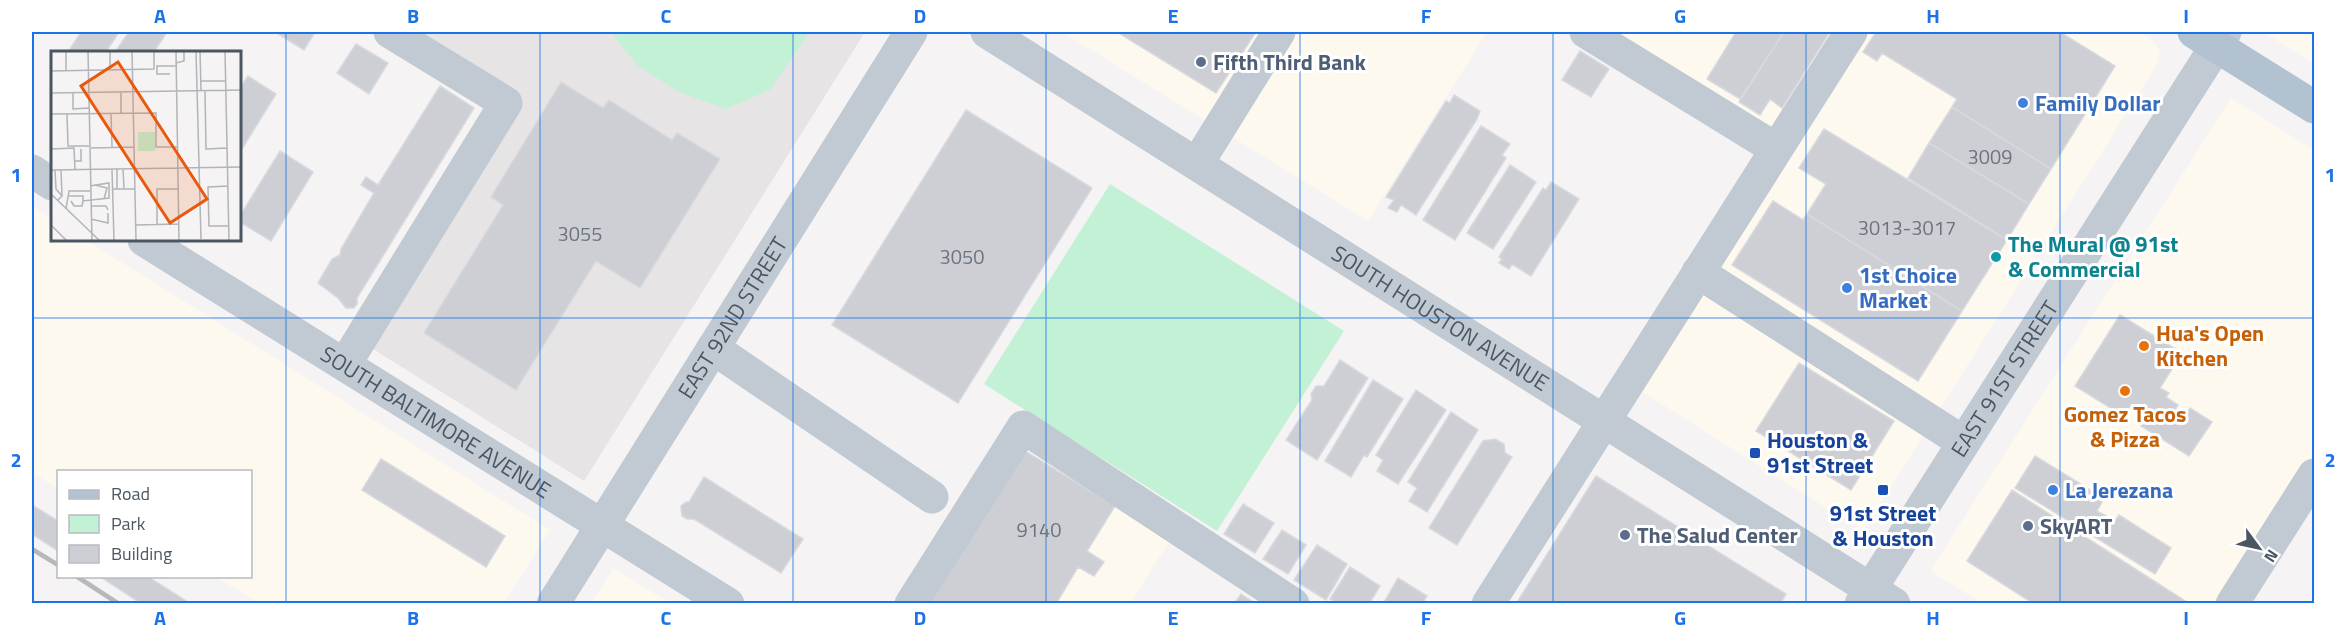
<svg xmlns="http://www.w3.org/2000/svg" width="2346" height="635" viewBox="0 0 2346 635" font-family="'Titillium Web',sans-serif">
  <rect width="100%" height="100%" fill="#f5f3f3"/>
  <!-- commercial -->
  <path fill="#fdf9ef" d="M1062,32H1487L1368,221Z
    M1586,32H2138L2152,40L2160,50L2158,63L1863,531L1628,383L1776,150Z
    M2270,32H2314V64L2268,35Z
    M2231,98L2314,150V478L2232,603H1982L1930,571Z
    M32,206L52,219V240H86L550,530L504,603H260L216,577L250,576V472H58V489L32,472Z
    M1023,427L1178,528L1130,603L911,604Z
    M613,568L670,603H592Z"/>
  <!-- education -->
  <path fill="#e6e4e5" d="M390,32H865L584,481L360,341L506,103Z"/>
  <!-- green -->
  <path fill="#c3f1d5" d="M611,32H809L771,89L726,109L679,92L638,66Z
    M1110,184L1344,331L1217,531L984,384Z"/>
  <!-- building -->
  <path fill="#cdcfd5" stroke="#d7d9de" stroke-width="1.5" d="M81,32H119L106,52H68Z
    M129,32H167L154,52H115Z
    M275,32H315L304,50Z
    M1117,32H1256L1216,93Z
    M1736,32H1784L1740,99L1707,79Z
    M1784,32H1830L1782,108L1770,99L1760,115L1739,102Z
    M1876,32H2060L2115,66L2051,169L1952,107L1957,99L1882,53L1877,61L1863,52Z
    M356,44L388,63L369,94L337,73Z
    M1580,51L1609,69L1591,97L1562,80Z
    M248,76L276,94L240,152V88Z
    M561,82L603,108L609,100L672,140L677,133L720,159L640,288L596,261L516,390L424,333L503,205L491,197Z
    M440,86L474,108L357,298V304L354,308H346L338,298L318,283L332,259L340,255L341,249L374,193L361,185L366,177L378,185Z
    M1454,95L1480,111L1477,119L1416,215L1401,205L1397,212L1388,208L1394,200L1386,197L1446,101L1450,103Z
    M1952,107L2051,169L2029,204L1929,143Z
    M966,110L1092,188L958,403L832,325Z
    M1481,126L1510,144L1502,155L1506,158L1455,240L1423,220Z
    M1824,129L2007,240L1962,311L1807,214L1826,184L1799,168Z
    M1929,143L2029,204L2007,240L1908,178Z
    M280,151L313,172L271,241L240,222V216Z
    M1510,165L1536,182L1493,249L1467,233Z
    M1551,182L1579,199L1531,276L1512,264L1509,269L1499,263L1502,259L1499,257L1543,188L1546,190Z
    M1773,201L1803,220L1807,214L1962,311L1918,381L1732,265Z
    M2120,315L2182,353L2160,388L2169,393L2166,397L2178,405L2172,415L2181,421L2190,408L2212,422L2189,456L2141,426L2147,416L2131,405L2125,417L2075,386Z
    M1340,360L1368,378L1317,460L1286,440L1312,400L1311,394L1316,386H1324Z
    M1799,363L1894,421L1851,490L1756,431Z
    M1373,380L1403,399L1367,457L1364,455L1351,477L1325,461Z
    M1416,390L1446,410L1398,484L1377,471L1383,460L1376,455Z
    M1451,412L1478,430L1427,512L1409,501L1417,488L1408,482Z
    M1495,439L1504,444L1505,453L1512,457L1457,545L1429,528L1483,441Z
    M1025,451L1115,506L1087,551L1104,562L1094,576L1078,567L1056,604H930Z
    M2035,456L2092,491L2091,494L2102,502L2097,511L2115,521L2119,515L2171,548L2155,574L2015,488Z
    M381,459L505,536L486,567L362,490Z
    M1596,476L1786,594L1780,604H1516Z
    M704,477L803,539L781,573L694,519H687L682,516L681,506L686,502H689Z
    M2012,490L2190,604H2034L1967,561Z
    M1243,504L1274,523L1255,553L1224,534Z
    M32,505L58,521V551L32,534Z
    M1282,530L1306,545L1288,574L1263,559Z
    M1317,545L1347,564L1326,600L1294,580Z
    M1350,567L1380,586L1369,604H1338L1330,599Z
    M99,576H147L191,604H142Z
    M1398,578L1427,596L1422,604H1383Z
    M1241,594L1256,604H1234Z"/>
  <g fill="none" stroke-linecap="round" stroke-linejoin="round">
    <!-- minor -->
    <g stroke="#c1cad2" stroke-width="33">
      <path id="s1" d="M987,32L1894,604"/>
      <path d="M1586,32L1776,149"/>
      <path d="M1197,164L1279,32"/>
      <path d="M32,171L52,184"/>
      <path id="s2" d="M144,240L728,604"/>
      <path d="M1698,272L1963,442"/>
      <path d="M713,348L932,497"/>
      <path d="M345,364L506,103L390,32"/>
      <path id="s3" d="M553,604L911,32"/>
      <path d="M911,604L1023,427L1293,604"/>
      <path d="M1488,604L1851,32"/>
      <path id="s4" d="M1861,604L2225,32"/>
      <path d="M2232,604L2314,475"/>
    </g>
    <!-- major -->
    <path stroke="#b3c2d1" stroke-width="33" d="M2194,32L2314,107"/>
    <!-- rail -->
    <path stroke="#b5b8bd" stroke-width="4.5" d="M32,549L58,565
      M76,576L119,604"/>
  </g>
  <!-- grid -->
  <path fill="none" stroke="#1a73e8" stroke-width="1.5" stroke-opacity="0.55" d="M286,32V604M540,32V604M793,32V604M1046,32V604M1300,32V604M1553,32V604M1806,32V604M2060,32V604M32,318H2314"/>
  <!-- markers -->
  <g fill="#5c6f8a" stroke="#fff" stroke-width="2">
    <circle cx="1201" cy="62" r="6"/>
    <circle cx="2028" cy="526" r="6"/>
    <circle cx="1625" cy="535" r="6"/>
  </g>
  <g fill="#3f7fe0" stroke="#fff" stroke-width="2">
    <circle cx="2023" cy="103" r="6"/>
    <circle cx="1847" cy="288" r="6"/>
    <circle cx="2053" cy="490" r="6"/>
  </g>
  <circle fill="#0f9aa8" stroke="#fff" stroke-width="2" cx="1996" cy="257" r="6"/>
  <g fill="#e8710a" stroke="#fff" stroke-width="2">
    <circle cx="2144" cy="346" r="6"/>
    <circle cx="2125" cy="391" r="6"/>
  </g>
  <g fill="#1a4fb4" stroke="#fff" stroke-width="2">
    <rect x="1749" y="447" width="12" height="12" rx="3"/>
    <rect x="1877" y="484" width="12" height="12" rx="3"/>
  </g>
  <g text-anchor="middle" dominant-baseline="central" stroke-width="6" stroke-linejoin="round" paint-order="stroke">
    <!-- number labels -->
    <g font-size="20" fill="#6b747e">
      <text x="1990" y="156">3009</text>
      <text x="1907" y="227">3013-3017</text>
      <text x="580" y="233">3055</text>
      <text x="962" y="256">3050</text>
      <text x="1039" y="529">9140</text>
    </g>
    <!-- service labels -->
    <g font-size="22" font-weight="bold" fill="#4e5e75" stroke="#fff" text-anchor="start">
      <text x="1213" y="62">Fifth Third Bank</text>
      <text x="2040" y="526">SkyART</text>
      <text x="1637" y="535">The Salud Center</text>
    </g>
    <!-- shop labels -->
    <g font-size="22" font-weight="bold" fill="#366cbe" stroke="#fff" text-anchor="start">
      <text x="2035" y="103">Family Dollar</text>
      <text x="1859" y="275">1st Choice<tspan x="1859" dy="25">Market</tspan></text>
      <text x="2065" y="490">La Jerezana</text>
    </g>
    <!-- culture labels -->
    <g font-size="22" font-weight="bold" fill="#0d838f" stroke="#fff" text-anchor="start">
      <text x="2008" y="244">The Mural @ 91st<tspan x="2008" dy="25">&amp; Commercial</tspan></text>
    </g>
    <!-- street labels -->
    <g font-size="22" fill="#4a5661" stroke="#fff">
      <text stroke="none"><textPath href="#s3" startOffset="338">EAST 92ND STREET</textPath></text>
      <text stroke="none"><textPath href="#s1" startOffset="536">SOUTH HOUSTON AVENUE</textPath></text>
      <text stroke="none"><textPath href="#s4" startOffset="267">EAST 91ST STREET</textPath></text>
      <text stroke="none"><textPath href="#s2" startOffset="344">SOUTH BALTIMORE AVENUE</textPath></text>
    </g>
    <!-- food labels -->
    <g font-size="22" font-weight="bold" fill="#c56008" stroke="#fff" text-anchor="start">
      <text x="2156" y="333">Hua's Open<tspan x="2156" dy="25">Kitchen</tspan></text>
      <text x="2125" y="414" text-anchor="middle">Gomez Tacos<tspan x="2125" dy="25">&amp; Pizza</tspan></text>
    </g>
    <!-- transit labels -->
    <g font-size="22" font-weight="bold" fill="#164399" stroke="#fff" text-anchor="start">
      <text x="1767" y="440">Houston &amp;<tspan x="1767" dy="25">91st Street</tspan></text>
      <text x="1883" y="513" text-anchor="middle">91st Street<tspan x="1883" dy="25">&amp; Houston</tspan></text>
    </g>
  </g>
  <!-- overview -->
  <g transform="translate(51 51)">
    <rect width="190" height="190" fill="#f5f3f3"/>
    <path d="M87,81H104V100H87Z" fill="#c3f1d5"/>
    <path fill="none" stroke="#b1b4b9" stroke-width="1.5" d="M15,0V20M37,0L41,190M59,0V19M81,0L85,190M125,0L128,190M145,0L150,188M149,0L150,39M174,0L178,190M125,12L133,10V0M0,20L103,18V0M119,23H106V15H125M150,30H175M154,40L155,98L176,97M22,41V58L38,57M70,41V62M0,42L191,39M0,63L105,62V96H126M16,63L17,95H38M60,63L61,96M40,97L83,96M0,98L23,97L24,119M23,110H30V98M61,118L63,190M66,118V138M72,118L73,138M0,119L191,116M4,119L5,138L11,145L7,149M10,119L11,145M44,134L56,137L53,148M177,135L157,136L158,175H178M62,138H84M0,143L49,190M18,145H32V150L58,147V132L39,135M20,150L23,155H31L32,150M40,155H55L57,159M15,158L18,140H39M40,168L57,172V162M106,173V138H127M0,174L16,190M84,174L127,173"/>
    <path fill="#e8590c" fill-opacity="0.15" stroke="#e8590c" stroke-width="3" d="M67,11L156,148L119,172L30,35Z"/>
    <rect width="190" height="190" fill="none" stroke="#4a5661" stroke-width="3"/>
  </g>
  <!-- border -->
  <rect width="2346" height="635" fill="none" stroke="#ffffff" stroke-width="66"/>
  <!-- legend -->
  <rect x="57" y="470" width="195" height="108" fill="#ffffff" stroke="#b7bbc0" stroke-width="1.5"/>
  <rect x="69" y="490" width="30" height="9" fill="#b3c2d1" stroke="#b7bbc0" stroke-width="1.5"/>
  <text x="111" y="500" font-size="18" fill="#4a5661">Road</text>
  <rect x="69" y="515" width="30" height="18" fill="#c3f1d5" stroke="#b7bbc0" stroke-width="1.5"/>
  <text x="111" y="530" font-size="18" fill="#4a5661">Park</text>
  <rect x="69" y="545" width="30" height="18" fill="#cdcfd5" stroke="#b7bbc0" stroke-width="1.5"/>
  <text x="111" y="560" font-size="18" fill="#4a5661">Building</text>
  <!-- north arrow -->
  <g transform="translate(2259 548) rotate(123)" stroke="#ffffff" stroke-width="4.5" paint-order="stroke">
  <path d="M0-4.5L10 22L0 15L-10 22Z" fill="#4a5661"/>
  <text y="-9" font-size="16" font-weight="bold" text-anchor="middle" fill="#4a5661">N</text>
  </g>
  <rect x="33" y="33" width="2280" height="569" fill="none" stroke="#1a73e8" stroke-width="2"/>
  <g font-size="20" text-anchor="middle" font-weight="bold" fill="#1a73e8">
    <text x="160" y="23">A</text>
    <text x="413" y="23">B</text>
    <text x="666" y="23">C</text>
    <text x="920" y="23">D</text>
    <text x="1173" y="23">E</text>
    <text x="1426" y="23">F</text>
    <text x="1680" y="23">G</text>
    <text x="1933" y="23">H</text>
    <text x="2186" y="23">I</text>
    <text x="16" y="182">1</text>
    <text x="2330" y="182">1</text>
    <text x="16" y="467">2</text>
    <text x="2330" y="467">2</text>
    <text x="160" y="625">A</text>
    <text x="413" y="625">B</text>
    <text x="666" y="625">C</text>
    <text x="920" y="625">D</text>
    <text x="1173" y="625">E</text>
    <text x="1426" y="625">F</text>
    <text x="1680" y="625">G</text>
    <text x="1933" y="625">H</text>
    <text x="2186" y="625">I</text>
  </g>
</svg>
